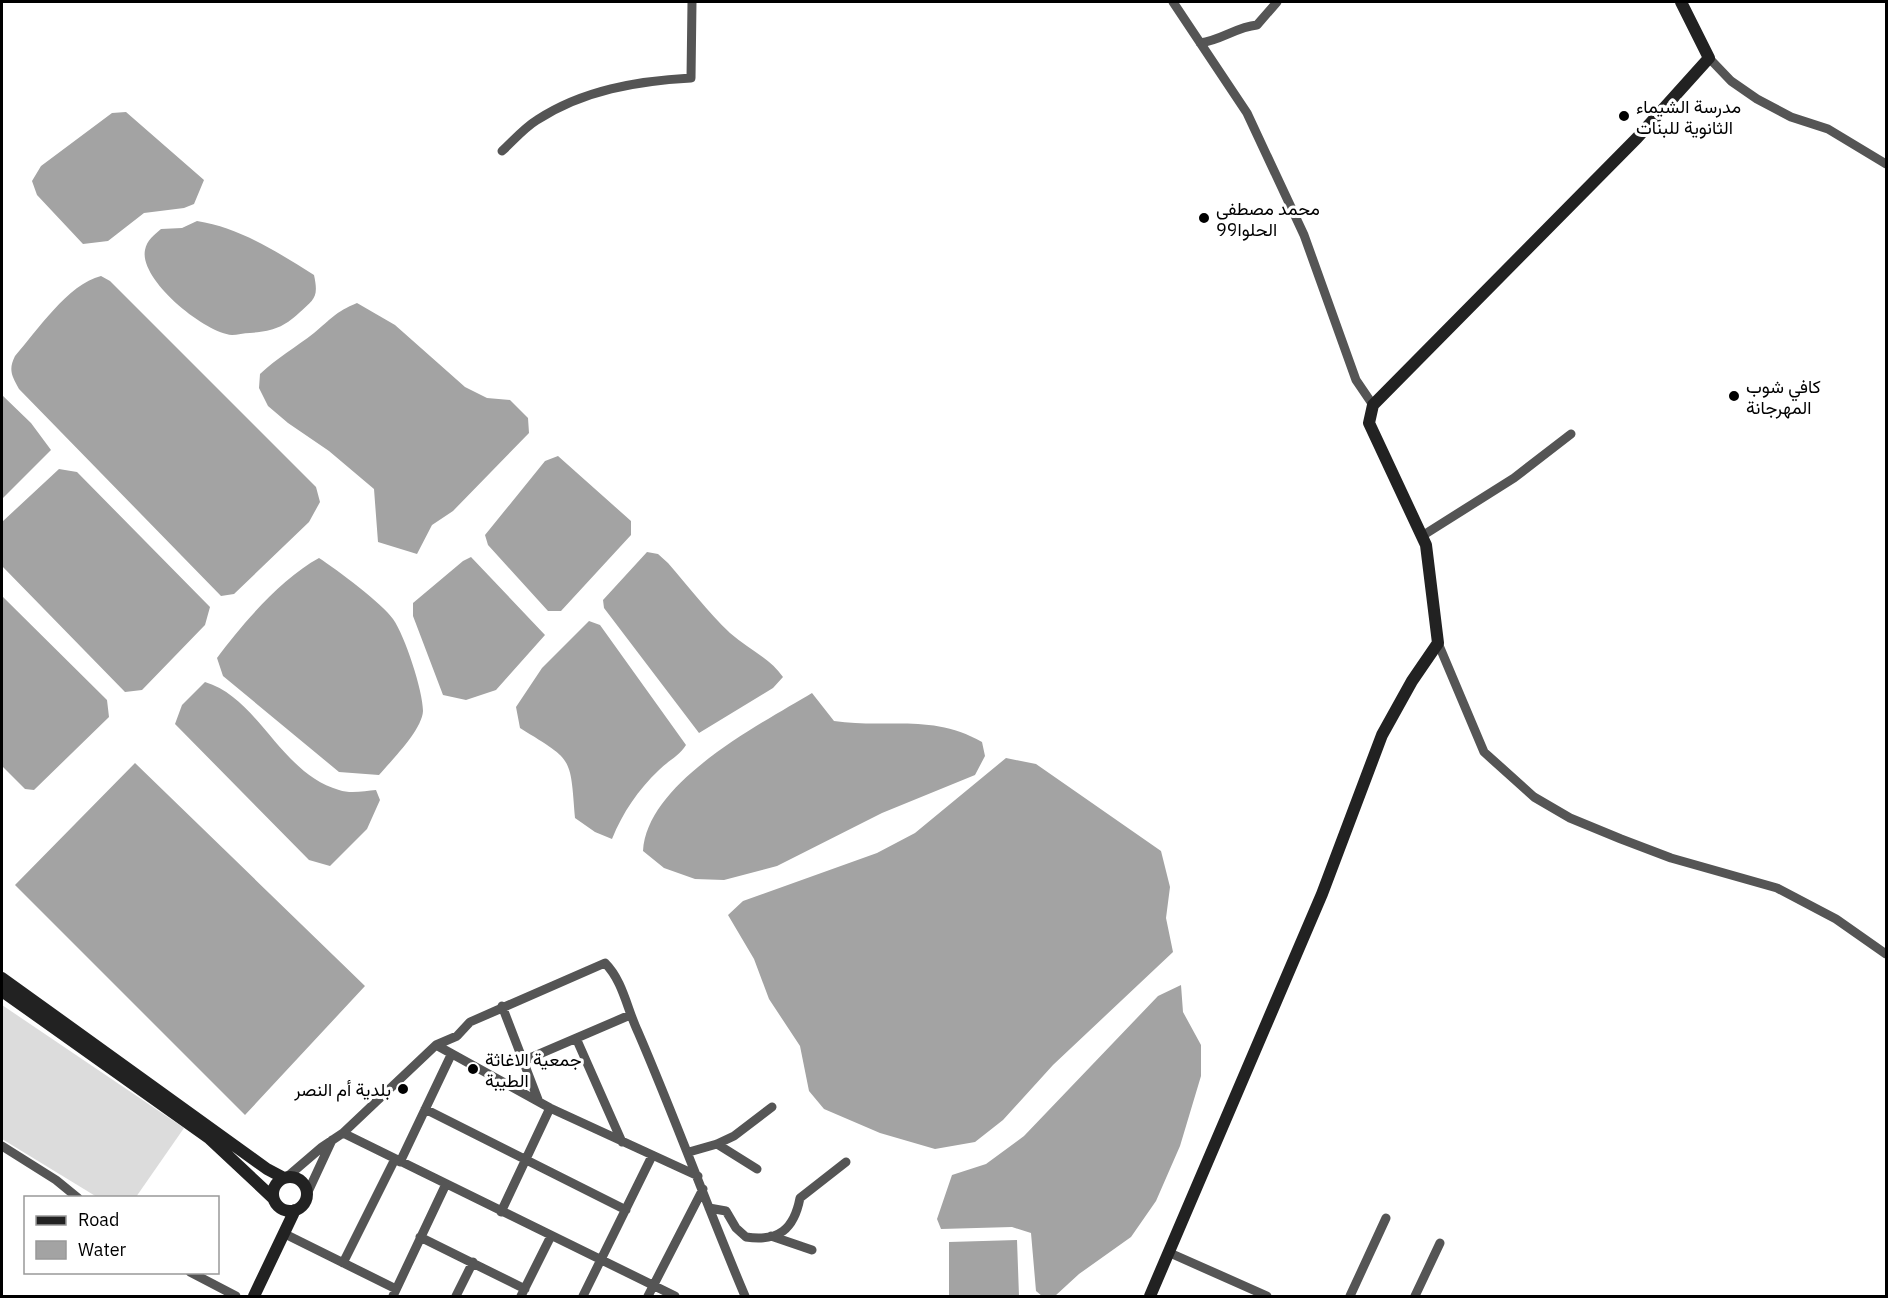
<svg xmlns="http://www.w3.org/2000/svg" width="1888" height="1298" viewBox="0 0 1888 1298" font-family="'IBM Plex Sans',Vazirmatn,sans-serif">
  <rect width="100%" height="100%" fill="#fff"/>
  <!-- grass -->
  <path fill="#dcdcdc" d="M2,1005L184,1128L136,1197H97L2,1139Z"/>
  <!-- water -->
  <path fill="#a3a3a3" d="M126,112L204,180L194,204L184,208L144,213L108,241L83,244L37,195L32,181L41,166L112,113Z
    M197,221C241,228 277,252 314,275C319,298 314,299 299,313C283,328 272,331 250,333C244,333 237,335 232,335C205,333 139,280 145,250C147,240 154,235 161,229L182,228Z
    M101,276L110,281L316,487L320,502L309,522L234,594L221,596L19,389C12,376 8,370 15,356C37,331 68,284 101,276Z
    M357,303L395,325L465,387L487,398L510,400L528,418L529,433L453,511L432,525L417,554L378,542L374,489L329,451L288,423L268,406L259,388L260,374C277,358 296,347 314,333C331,319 335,312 357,303Z
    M2,395L31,423L51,450L2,499Z
    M558,456L631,521V535L561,611H548L488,545L485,535L545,461Z
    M59,469L77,472L210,607L205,625L142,690L125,692L2,566V522Z
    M647,552L658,554L668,563C688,586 708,612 730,633C748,649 770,658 783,677L773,688L699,733L604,608L603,600Z
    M471,557L545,635L496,690L466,700L443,695L413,616V603L463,561Z
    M319,558C336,569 383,604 393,619C405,636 423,691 423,711C422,730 392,760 379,775L339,772L223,676L217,658C242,624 282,578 319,558Z
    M2,596L107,700L109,717L34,790L25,789L2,766Z
    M589,621L600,625L686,745C679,756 668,761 659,770C638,790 623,812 612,839L595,832L575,818C570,755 573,761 520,728L516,707L542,668Z
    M205,682C259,698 280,773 339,790C350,794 365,791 376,790L380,800L367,829L330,866L309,860L175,724L182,705Z
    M812,693L834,721C886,729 932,713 982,742L985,756L975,775L882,813L777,866L724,880L695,879L664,868L643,851C647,782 759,725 812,693Z
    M1006,758L1036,764L1161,851L1170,887L1166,918L1173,952L1053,1065L1003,1120L975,1142L935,1149L880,1133L824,1109L809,1091L800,1046L769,999L754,959L728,915L743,901L877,853L915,833Z
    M135,763L365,986L245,1115L15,885Z
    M1181,985L1183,1012L1201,1045V1076L1180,1146L1156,1201L1131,1237L1079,1274L1055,1296H1042L1036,1291L1031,1233L1012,1227L941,1229L937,1219L952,1175L986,1164L1024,1136L1158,996Z
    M1017,1240L1019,1296H949V1242Z"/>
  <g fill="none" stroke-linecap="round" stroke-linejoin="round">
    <!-- street -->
    <path stroke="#555" stroke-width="9" d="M1173,2L1247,113L1304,235L1356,380L1373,405
      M1200,43C1222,40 1236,27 1257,25L1277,2
      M1709,58L1731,81L1757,99L1791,117L1828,129L1886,164
      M502,151C513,141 524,128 537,120C583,90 637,81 691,78L692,2
      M1422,536L1514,478L1571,434
      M1438,643L1484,752L1534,797L1570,818L1621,839L1671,858L1777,888L1836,919L1886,954
      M502,1006L539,1102
      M576,1038L622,1142
      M436,1045L550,1108L698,1176
      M523,1061L630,1015
      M425,1109L626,1210
      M343,1133L675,1296
      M717,1144L757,1169
      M2,1146L56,1180L78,1198
      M689,1152L717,1144L734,1136L772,1107
      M400,1162L451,1055
      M287,1177L322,1147L343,1133L436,1045L457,1036L470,1022L605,963C623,981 627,1009 638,1032C676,1120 708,1209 745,1296
      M306,1196L332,1140
      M709,1208L726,1211L736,1228L746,1237C779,1242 794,1229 800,1198L846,1162
      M501,1212L550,1108
      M285,1234L396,1289
      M771,1236L812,1250
      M420,1237L525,1289
      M1170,1253L1267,1296
      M343,1263L395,1159
      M190,1272L236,1296
      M393,1296L446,1184
      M456,1296L473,1262
      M521,1296L551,1236
      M583,1296L652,1156
      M648,1296L703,1189
      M1350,1296L1386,1218
      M1415,1296L1440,1243"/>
    <!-- secondary -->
    <path stroke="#222" stroke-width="12" d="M2,978L267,1169L284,1178
      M2,991L209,1138L273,1198
      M273 1194a17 17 0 1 1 34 0a17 17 0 1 1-34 0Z
      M254,1296L295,1210
      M1150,1296L1322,894L1382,735L1412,681L1438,643L1426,545L1369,423L1373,405L1637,138L1709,58L1681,2"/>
  </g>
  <!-- markers -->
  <g fill="#000" stroke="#fff" stroke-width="2">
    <circle cx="1624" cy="116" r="6"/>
    <circle cx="1204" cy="218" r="6"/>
    <circle cx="1734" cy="396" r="6"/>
    <circle cx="473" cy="1069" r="6"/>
    <circle cx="403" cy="1089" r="6"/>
  </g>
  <g text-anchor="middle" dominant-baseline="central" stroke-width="6" stroke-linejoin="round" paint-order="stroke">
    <!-- poi labels -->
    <g font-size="18" fill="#000" stroke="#fff" text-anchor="start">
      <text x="1636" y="106">مدرسة الشيماء<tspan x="1636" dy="21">الثانوية للبنات</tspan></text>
      <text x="1216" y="208">محمد مصطفى<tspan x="1216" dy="21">الحلوا99</tspan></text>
      <text x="1746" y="386">كافي شوب<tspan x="1746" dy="21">المهرجانة</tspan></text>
      <text x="485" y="1059">جمعية الاغاثة<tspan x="485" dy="21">الطيبة</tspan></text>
      <text x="391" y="1089" text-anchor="end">بلدية أم النصر</text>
    </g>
  </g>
  <!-- border -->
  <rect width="1888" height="1298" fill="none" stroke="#000000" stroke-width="6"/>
  <!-- legend -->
  <rect x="24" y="1196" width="195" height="78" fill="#ffffff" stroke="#999999" stroke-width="1.5"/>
  <rect x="36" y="1216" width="30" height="9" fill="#222222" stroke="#999999" stroke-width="1.5"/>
  <text x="78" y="1226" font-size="18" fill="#000000">Road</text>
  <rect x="36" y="1241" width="30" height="18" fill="#a3a3a3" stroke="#999999" stroke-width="1.5"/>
  <text x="78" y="1256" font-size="18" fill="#000000">Water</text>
</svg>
